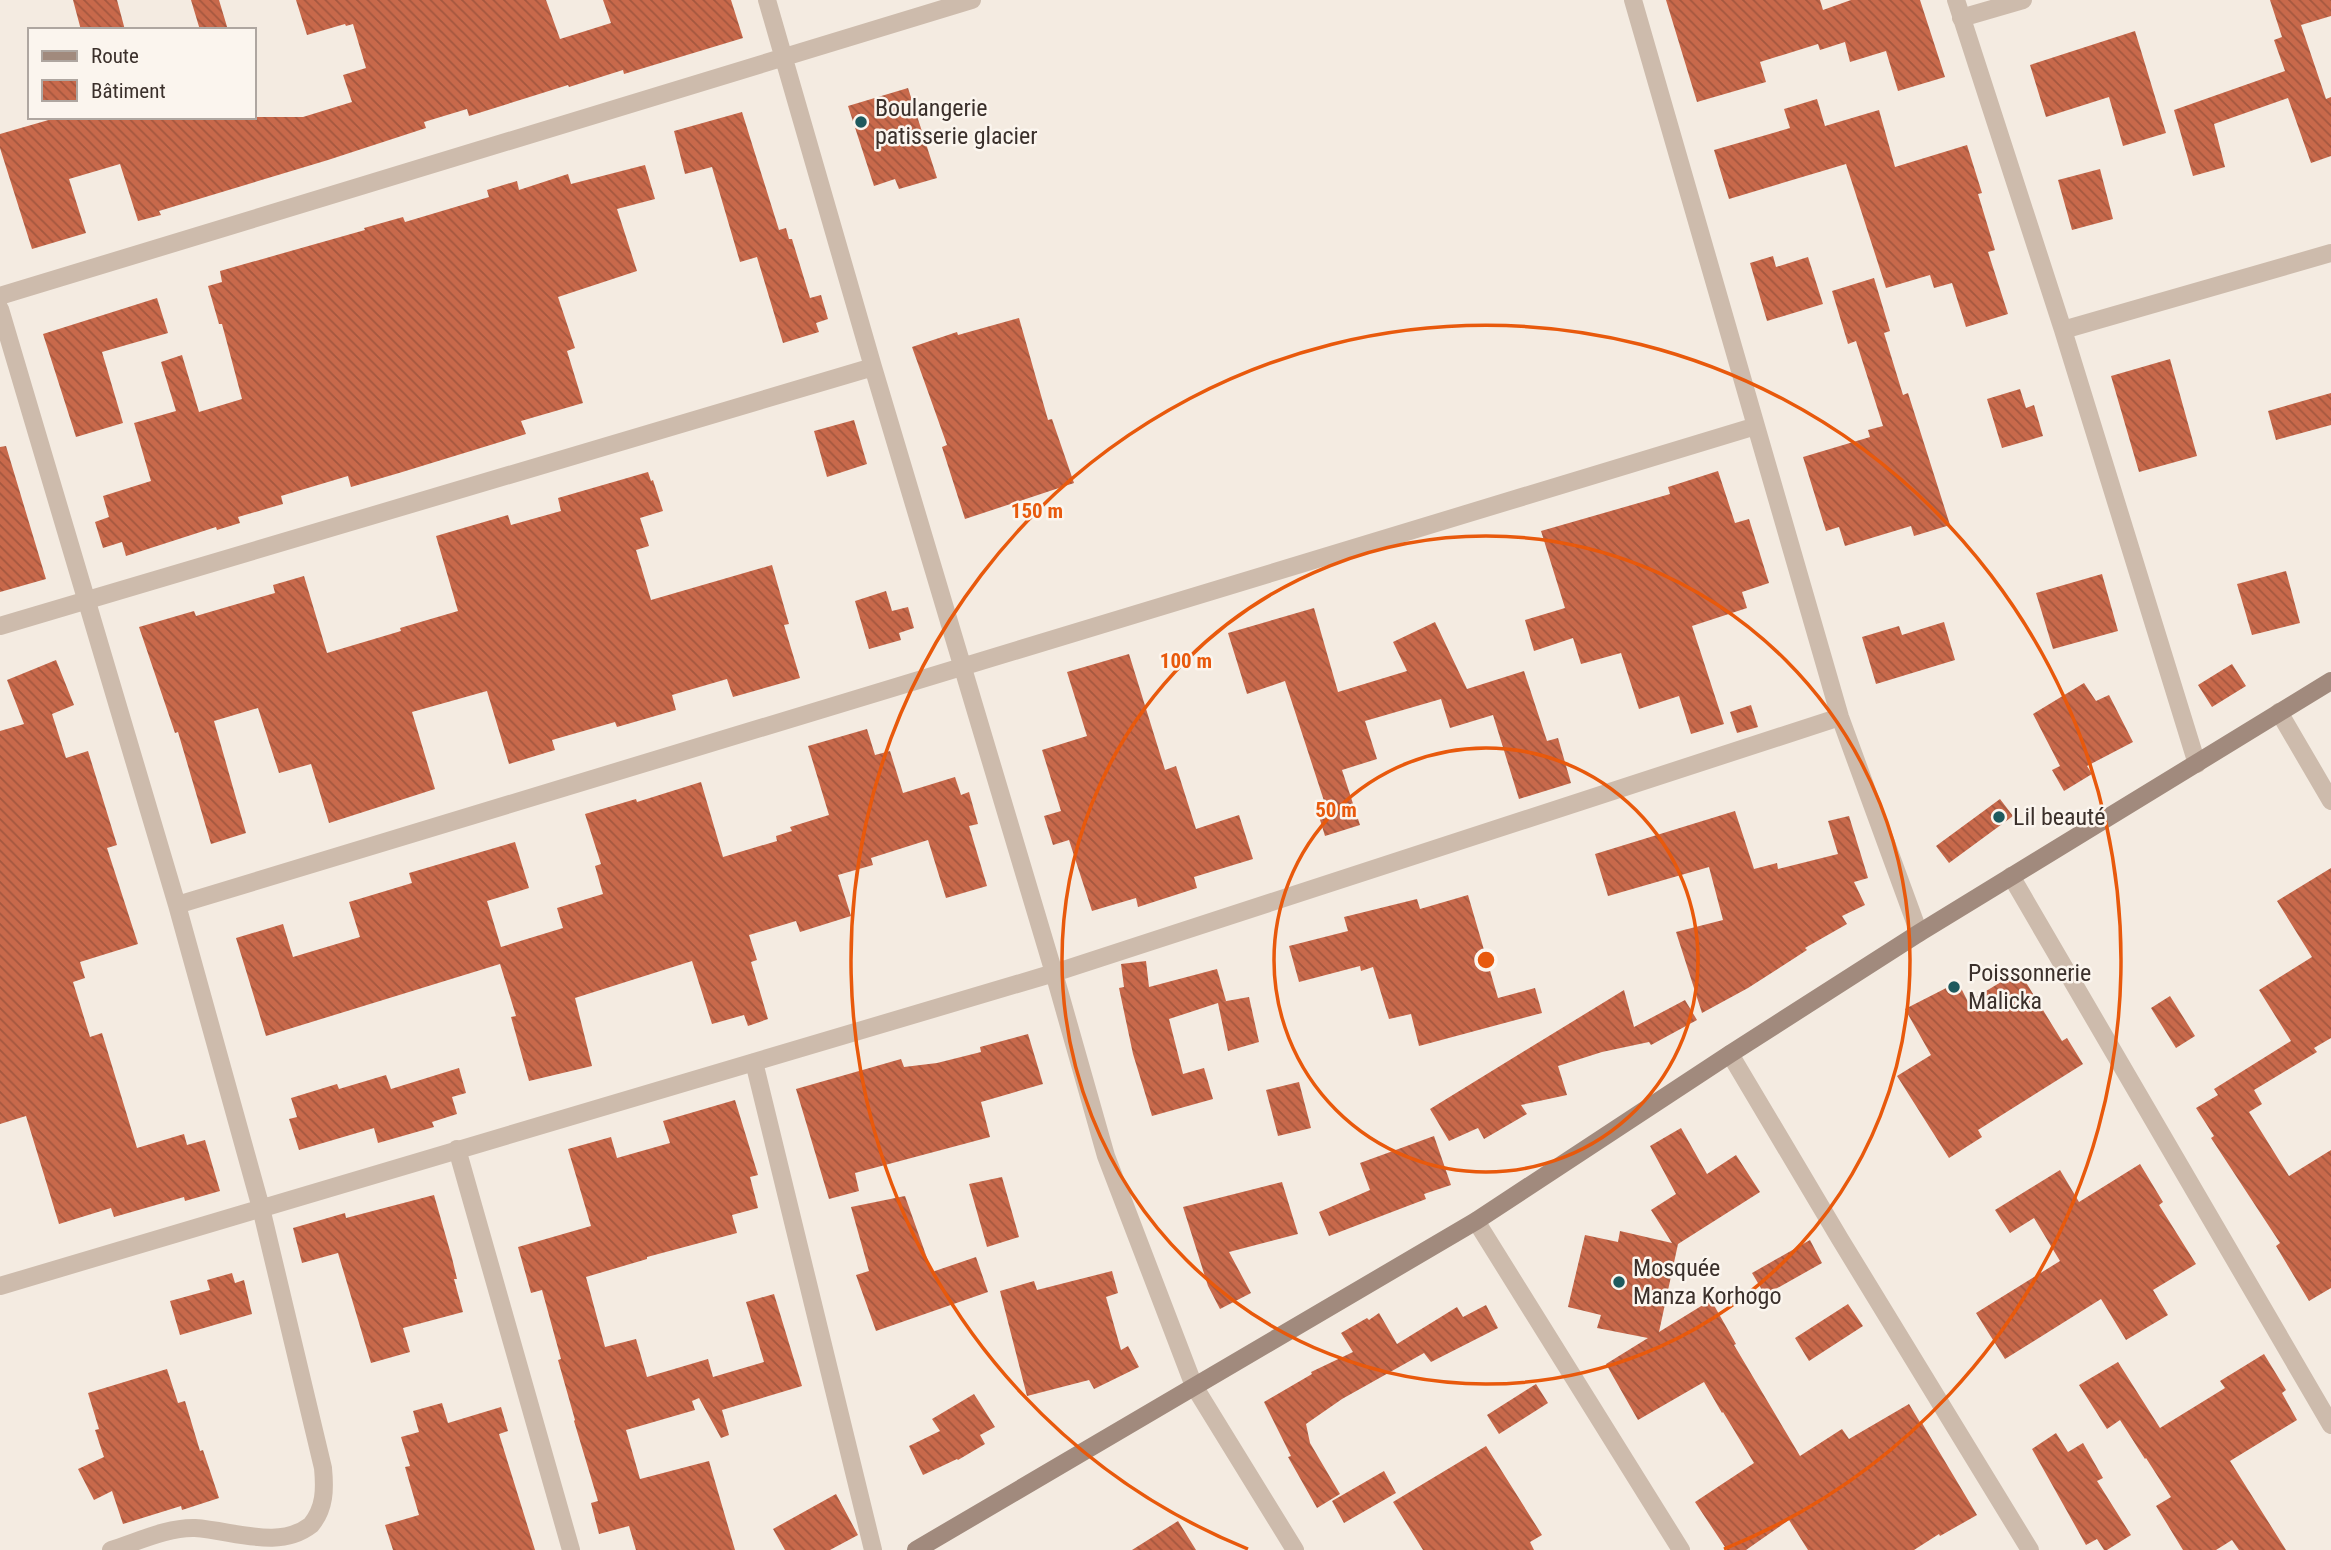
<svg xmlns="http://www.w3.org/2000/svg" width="2331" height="1550" viewBox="0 0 2331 1550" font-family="'Roboto Condensed',sans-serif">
  <defs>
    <pattern id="building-back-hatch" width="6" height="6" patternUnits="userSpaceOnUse" patternTransform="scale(1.75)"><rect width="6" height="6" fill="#c8694b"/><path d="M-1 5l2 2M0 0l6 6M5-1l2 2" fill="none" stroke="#a4573f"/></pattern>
  </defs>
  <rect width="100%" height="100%" fill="#f4ebe1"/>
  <!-- building -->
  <path fill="url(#building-back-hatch)" d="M73,0H117L125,30H81Z
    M191,0H219L228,30H200Z
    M296,0H546L560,39L611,23L603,0H731L743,38L624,74L623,70L569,87L568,85L469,116L467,109L424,122L426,128L328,160L159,211L161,215L138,221L120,164L69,179L86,233L32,249L0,148V134L59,117H303L352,102L343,75L366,68L353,24L346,26L345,24L307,35Z
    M1666,0H1820L1823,10L1851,0H1920L1945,77L1898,91L1886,51L1850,62L1845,42L1820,50L1818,44L1760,62L1766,82L1697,102Z
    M2270,0H2331V16L2301,25L2326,99L2331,97V156L2311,163L2288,98L2214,124L2225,167L2193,176L2174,110L2285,71L2274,40L2282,37Z
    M2135,31L2166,133L2123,146L2109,97L2046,117L2030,65Z
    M908,88L937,178L899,189L895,179L874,186L848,106Z
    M1817,99L1825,126L1879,110L1895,167L1967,145L1982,193L1978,194L1995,250L1988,252L2008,314L1966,327L1952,283L1934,288L1930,275L1886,288L1846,164L1729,199L1714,150L1790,128L1784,109Z
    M742,112L779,230L786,228L789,239H792L810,298L821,295L828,319L816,323L819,332L783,343L757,257L740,262L712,167L685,174L674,131Z
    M645,165L655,199L617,209L637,271L558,297L575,348L567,351L583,403L521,421L526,434L399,473L351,487L348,476L281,496L283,504L238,517L240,523L217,530L216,527L126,556L122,542L103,548L95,522L109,517L103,496L151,481L134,423L176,411L161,362L182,355L199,412L242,399L222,324H219L208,286L222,282L220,271L365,230L364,228L403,217L405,222L489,197L487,190L517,181L519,190L568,174L571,184Z
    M2100,169L2113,219L2072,230L2058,180Z
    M1773,256L1776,267L1808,257L1823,304L1767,321L1750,263Z
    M1874,278L1890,331L1884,333L1903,395L1908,393L1950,525L1914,536L1911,526L1845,546L1839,527L1826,531L1803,457L1870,437L1868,430L1883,426L1856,341L1848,344L1832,291Z
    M157,298L168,333L102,352L123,423L76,437L43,334Z
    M1019,318L1048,420L1052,419L1074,483L965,519L942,447L947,445L912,347L957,332L958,335Z
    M2170,359L2197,456L2139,472L2111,376Z
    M2020,389L2026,408L2034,405L2043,436L2002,448L1987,399Z
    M2331,393V425L2276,440L2268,411Z
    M854,420L867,464L827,477L814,431Z
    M6,446L46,579L0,592V447Z
    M1718,471L1735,523L1749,519L1769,583L1742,592L1747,608L1692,626L1724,724L1691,734L1679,696L1639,709L1621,653L1581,664L1573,638L1534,651L1525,620L1565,608L1541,531L1670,494L1668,487Z
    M648,472L651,481L653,480L663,511L640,518L649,546L636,550L651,600L772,565L789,624L784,625L800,678L733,697L727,679L672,695L676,710L617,727L615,722L552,740L555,750L509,764L487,691L412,712L435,789L329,823L311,764L279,773L258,708L214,721L246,833L211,844L178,732L175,733L139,627L194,611L196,616L275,593L273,585L304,576L327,653L401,631L400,628L458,611L436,536L508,515L511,525L561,511L558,498Z
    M2286,571L2300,623L2252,635L2237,584Z
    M2102,574L2118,631L2053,649L2036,593Z
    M886,591L892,611L908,607L914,628L899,633L901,640L869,649L855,601Z
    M1314,608L1338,692L1407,671L1393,642L1435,622L1467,689L1524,671L1547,741L1558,738L1571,783L1519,799L1493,715L1450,728L1441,699L1365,721L1377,759L1342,770L1360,825L1325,836L1316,807L1325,804L1285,681L1247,694L1228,633Z
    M1944,622L1955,660L1876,684L1862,637L1899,626L1902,635Z
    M1129,654L1165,770L1176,766L1196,829L1239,815L1253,859L1194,877L1197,888L1138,907L1136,898L1092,911L1069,840L1053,845L1044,816L1061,811L1042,750L1087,736L1067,672Z
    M56,660L74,705L52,714L66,758L88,751L117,845L107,848L138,944L80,962L85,978L73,982L90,1037L102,1033L137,1148L184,1134L187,1145L205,1140L220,1191L185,1201L184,1197L114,1217L111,1208L59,1224L26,1116L0,1124V731L24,724L7,680Z
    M2232,664L2246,686L2212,707L2198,685Z
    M2084,683L2096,701L2109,695L2133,742L2087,766L2092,774L2064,791L2052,770L2060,766L2033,714Z
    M1751,705L1758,727L1737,733L1730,712Z
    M867,729L875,755L890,751L903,793L955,777L961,795L969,792L978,824L969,826L987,886L946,898L928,840L871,858L873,865L838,875L851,916L800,932L796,921L749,935L757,960L751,962L768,1019L748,1026L744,1015L712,1024L692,961L575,998L592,1066L529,1081L511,1017L516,1016L500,964L266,1036L236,938L283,924L293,957L360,937L349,902L412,883L409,873L515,842L529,888L487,901L501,947L563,928L557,908L603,894L595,866L601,864L585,814L636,799L637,802L701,782L723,857L777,841L776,836L792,831L790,827L829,815L808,746Z
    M2000,799L2013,816L1949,863L1936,846Z
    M1735,811L1754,869L1777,863L1778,869L1838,854L1828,821L1849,816L1868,878L1854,882L1865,905L1842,916L1847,924L1805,948L1807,950L1748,988L1702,1013L1676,932L1723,920L1709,867L1608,896L1595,854Z
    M2331,868V1038L2314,1048L2317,1052L2254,1090L2262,1104L2249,1112L2289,1176L2331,1150V1288L2309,1301L2276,1246L2280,1243L2211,1138L2214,1136L2196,1108L2218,1095L2214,1089L2291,1041L2259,990L2312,957L2277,901Z
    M1468,895L1498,998L1535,988L1542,1013L1419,1046L1411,1014L1389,1019L1373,967L1361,971L1360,966L1299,982L1289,946L1348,931L1344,917L1417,899L1420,909Z
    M1146,961L1149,987L1217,969L1226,1001L1221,1002L1249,997L1259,1042L1228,1051L1218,1003L1169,1019L1183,1074L1204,1068L1213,1099L1152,1116L1133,1054L1119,988L1124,987L1121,964Z
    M2019,971L2062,1041L2067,1038L2083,1064L1978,1130L1982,1137L1949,1158L1897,1076L1931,1055L1905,1009L1958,982L1968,1002Z
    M1624,990L1634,1027L1685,1000L1697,1020L1651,1045L1649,1042L1602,1052L1558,1066L1567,1095L1521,1105L1527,1114L1484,1139L1478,1128L1449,1141L1430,1109Z
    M2170,996L2195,1036L2176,1048L2151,1008Z
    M1028,1034L1043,1084L981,1102L990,1137L855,1173L859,1191L829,1199L796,1089L901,1059L904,1067L937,1063L981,1052L980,1047Z
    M459,1068L466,1093L452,1097L457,1114L432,1122L434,1127L378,1143L374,1128L299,1150L289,1119L297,1117L291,1098L337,1084L339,1089L386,1075L391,1089Z
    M1299,1082L1311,1128L1278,1136L1266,1090Z
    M735,1100L758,1175L750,1177L758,1208L732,1215L737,1233L647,1257V1259L586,1277L605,1347L636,1339L647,1377L708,1359L713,1377L764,1362L746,1302L774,1294L802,1386L722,1410L729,1435L721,1438L699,1398L692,1401L695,1410L626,1430L640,1479L709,1461L735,1550H636L629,1526L599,1534L591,1503L598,1501L574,1421L575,1420L558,1360L561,1359L542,1290L531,1293L518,1247L591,1226L568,1149L611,1137L617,1158L670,1143L663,1121Z
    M1681,1128L1707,1174L1736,1155L1760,1192L1678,1244L1659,1332L1711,1300L1736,1344L1734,1345L1800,1456L1842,1429L1849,1439L1909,1404L1921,1424L1922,1423L1977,1515L1940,1536L1939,1534L1914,1550H1808L1789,1520L1746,1550H1727L1695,1502L1754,1463L1723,1412L1722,1413L1704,1382L1638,1420L1606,1364L1648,1338L1597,1328L1601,1315L1568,1307L1585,1235L1618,1242L1620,1231L1672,1243L1651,1210L1676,1194L1650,1146Z
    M1434,1136L1451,1185L1424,1194L1426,1199L1329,1236L1319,1212L1370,1190L1360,1163Z
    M2140,1164L2163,1202L2159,1205L2196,1264L2153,1290L2168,1315L2126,1340L2101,1299L2005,1359L1976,1313L2060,1261L2034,1218L2010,1233L1995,1210L2060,1170L2079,1202Z
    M1002,1177L1019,1237L987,1247L969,1184Z
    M1282,1182L1298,1234L1229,1252L1251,1293L1220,1309L1208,1286L1183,1207Z
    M434,1195L452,1258L457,1279H454L463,1312L403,1328L410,1352L371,1363L338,1253L302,1263L293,1228L345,1213L346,1218Z
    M905,1196L932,1272L976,1257L988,1292L876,1331L856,1275L869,1271L851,1207Z
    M1810,1240L1822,1263L1765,1295L1752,1273Z
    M1112,1271L1118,1293L1106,1297L1121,1350L1128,1346L1139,1367L1094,1389L1089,1380L1027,1396L1000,1291L1034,1281L1037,1290Z
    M232,1273L235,1283L244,1280L252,1314L180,1335L170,1301L210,1290L207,1280Z
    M1848,1304L1863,1326L1809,1361L1795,1338Z
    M1486,1305L1498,1328L1431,1362L1424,1353L1342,1399L1306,1424L1310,1443L1340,1494L1317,1508L1288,1457L1291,1456L1264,1402L1312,1374L1311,1372L1353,1352L1341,1333L1367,1318L1369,1320L1379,1313L1397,1344L1457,1307L1463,1317Z
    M2264,1354L2286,1390L2282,1393L2297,1420L2230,1461L2286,1550H2239L2232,1540L2216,1550H2183L2156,1506L2171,1497L2146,1458L2145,1459L2120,1420L2107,1429L2079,1385L2118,1362L2160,1428L2225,1388L2220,1381Z
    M167,1369L178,1403L185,1401L200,1451L203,1450L219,1498L182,1510L181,1506L123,1524L112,1491L94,1500L78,1469L104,1457L95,1430L99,1429L88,1393Z
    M1536,1384L1548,1403L1499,1434L1487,1415Z
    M974,1394L995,1427L980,1435L985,1444L958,1460L957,1459L923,1475L909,1446L940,1431L932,1419Z
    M442,1403L448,1423L501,1407L508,1431L499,1434L535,1550H393L385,1525L419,1515L405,1467L410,1466L401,1437L419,1432L413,1411Z
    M2056,1433L2068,1452L2083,1443L2103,1478L2097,1481L2131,1535L2107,1550H2104L2097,1539L2086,1545L2032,1449Z
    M1486,1446L1542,1535L1530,1542L1534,1550H1423L1393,1502Z
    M1384,1471L1396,1493L1344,1523L1332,1501Z
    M836,1494L858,1535L830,1550H785L773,1529Z
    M1178,1521L1196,1550H1132Z"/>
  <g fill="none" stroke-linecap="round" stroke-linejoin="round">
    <!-- street -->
    <path stroke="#cdbbac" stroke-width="18" d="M767,0L873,367L1054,973L1106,1156L1194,1386L1295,1550
      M1633,0L1840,717L1919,933
      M1956,0L2063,330L2197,764
      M1961,18L2023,0
      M0,296L972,0
      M0,309L177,905L261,1208L323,1468C325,1489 325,1508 311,1525C279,1550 236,1531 195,1528C168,1527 137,1542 111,1550
      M2063,330L2331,253
      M0,626L873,367
      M2279,712L2331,801
      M2011,876L2331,1425
      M177,905L1756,426
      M1730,1054L1840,1239L2030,1550
      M754,1062L873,1550
      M457,1149L571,1550
      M1476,1221L1681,1550
      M0,1286L1054,973L1840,717"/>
    <!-- secondary -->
    <path stroke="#a18a7d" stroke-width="18" d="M916,1550L1476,1221L1730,1054L1919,933L2331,681"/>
  </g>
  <!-- distance rings -->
  <g fill="none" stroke="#e8590c" stroke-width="3.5">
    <circle cx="1486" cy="960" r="212"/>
    <circle cx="1486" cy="960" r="424"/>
    <path d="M1248 1549A635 635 0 1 1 1724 1549"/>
  </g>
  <!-- markers -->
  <g fill="#1f5a5e" stroke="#fbf5ee" stroke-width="2.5">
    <circle cx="861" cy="122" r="7"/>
    <circle cx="1999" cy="817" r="7"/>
    <circle cx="1954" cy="987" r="7"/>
    <circle cx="1619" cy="1282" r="7"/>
  </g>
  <g text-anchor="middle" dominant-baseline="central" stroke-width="5" stroke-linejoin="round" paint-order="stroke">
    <!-- poi labels -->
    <g font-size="24" fill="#3b302b" stroke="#fbf5ee" text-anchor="start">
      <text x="875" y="108">Boulangerie<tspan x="875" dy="28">patisserie glacier</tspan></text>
      <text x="2013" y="817">Lil beauté</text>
      <text x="1968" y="973">Poissonnerie<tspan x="1968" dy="28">Malicka</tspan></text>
      <text x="1633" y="1268">Mosquée<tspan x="1633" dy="28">Manza Korhogo</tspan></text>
    </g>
  </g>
  <circle cx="1486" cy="960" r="10" fill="#e8590c" stroke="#fbf5ee" stroke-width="3.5"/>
  <g font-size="21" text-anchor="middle" font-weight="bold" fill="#e8590c" stroke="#fbf5ee" stroke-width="5" stroke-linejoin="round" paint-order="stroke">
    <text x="1037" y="518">150 m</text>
    <text x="1186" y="668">100 m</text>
    <text x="1336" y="817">50 m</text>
  </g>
  <!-- legend -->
  <rect x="28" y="28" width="228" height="91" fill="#fbf5ee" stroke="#aea6a0" stroke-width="2"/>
  <rect x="42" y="51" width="35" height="10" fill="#a18a7d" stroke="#aea6a0" stroke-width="2"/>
  <text x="91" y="63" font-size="21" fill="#3b302b">Route</text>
  <rect x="42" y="80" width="35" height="21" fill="url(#building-back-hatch)" stroke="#aea6a0" stroke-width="2"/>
  <text x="91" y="98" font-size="21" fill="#3b302b">Bâtiment</text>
</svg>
